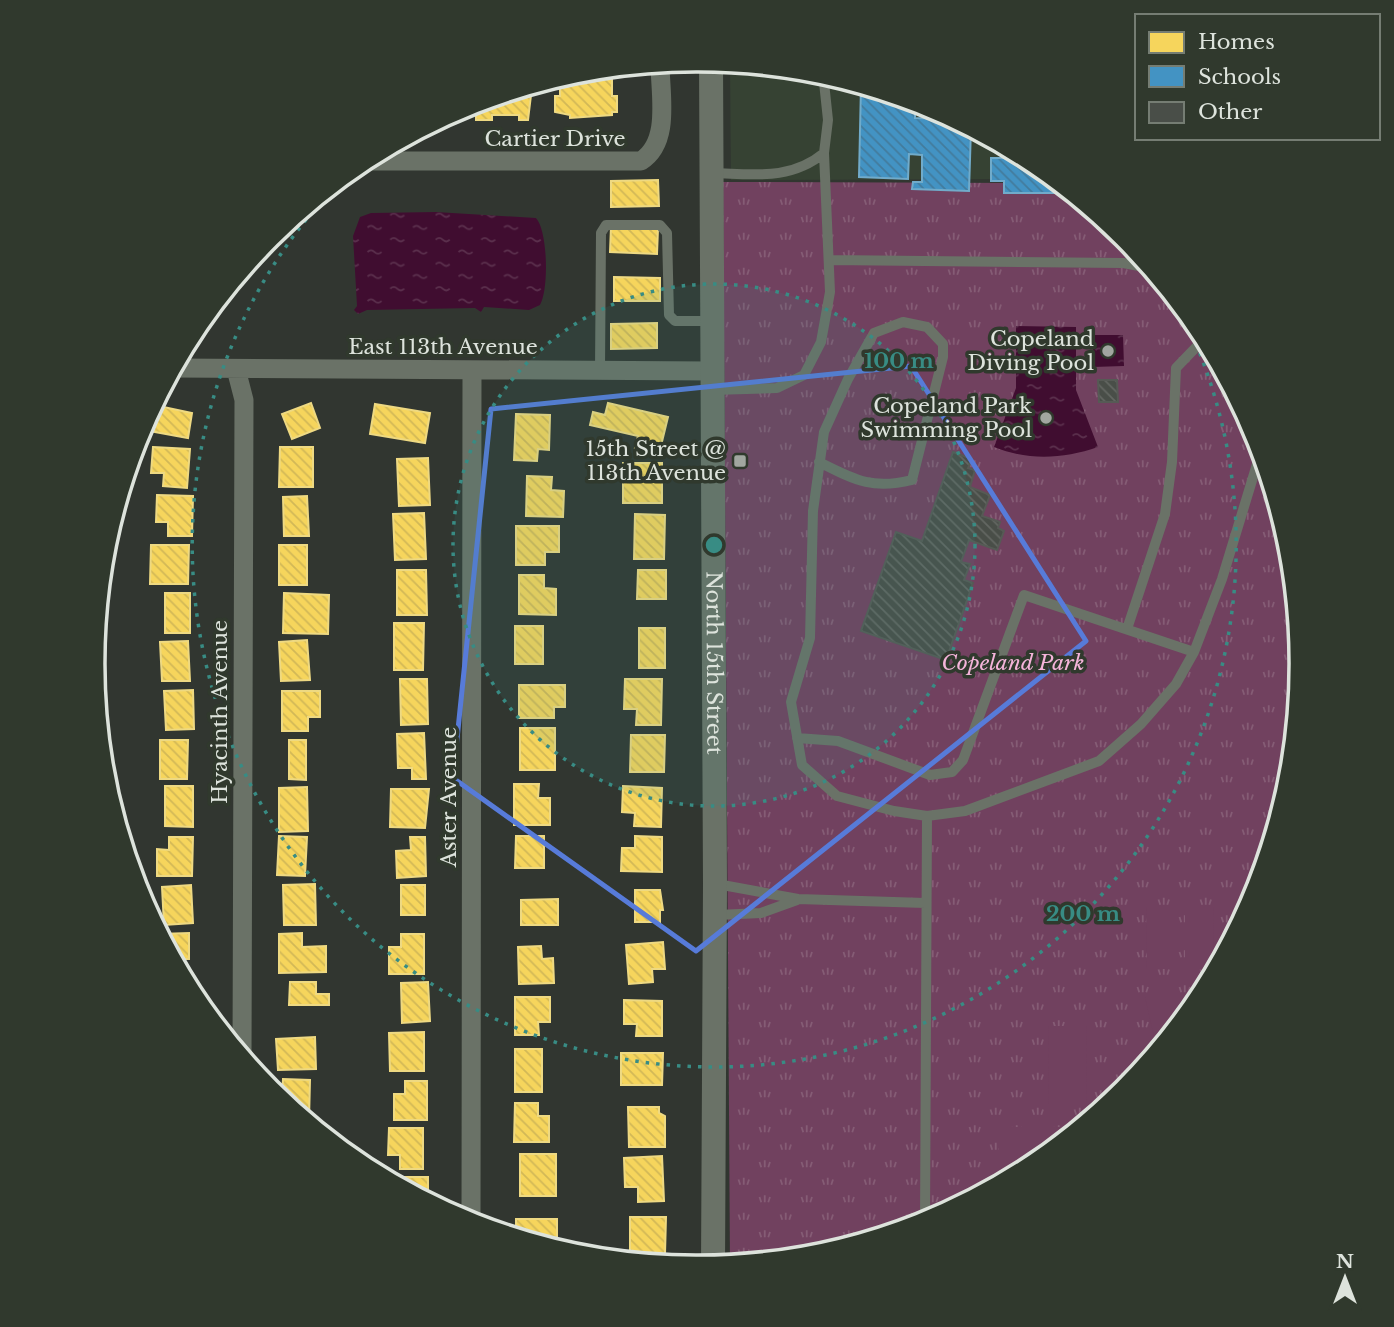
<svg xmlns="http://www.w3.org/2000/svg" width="1394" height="1327" viewBox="0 0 1394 1327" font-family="'Libre Baskerville',serif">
  <defs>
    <pattern id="park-tufts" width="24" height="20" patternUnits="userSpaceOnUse" patternTransform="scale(1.75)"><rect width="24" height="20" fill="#71415f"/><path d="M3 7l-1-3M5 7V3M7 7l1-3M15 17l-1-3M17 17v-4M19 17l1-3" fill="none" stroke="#855c75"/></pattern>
    <pattern id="water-ripples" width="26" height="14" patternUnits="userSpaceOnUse" patternTransform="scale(1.75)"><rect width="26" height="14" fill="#400d30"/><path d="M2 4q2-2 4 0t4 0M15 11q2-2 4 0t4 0" fill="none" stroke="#5b304d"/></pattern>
    <pattern id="homes-back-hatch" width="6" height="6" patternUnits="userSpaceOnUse" patternTransform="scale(1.75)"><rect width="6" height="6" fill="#f6d55c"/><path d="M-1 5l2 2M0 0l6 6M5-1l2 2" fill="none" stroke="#d2b857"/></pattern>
    <pattern id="schools-back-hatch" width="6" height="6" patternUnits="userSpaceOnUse" patternTransform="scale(1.75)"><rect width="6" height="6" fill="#4393c3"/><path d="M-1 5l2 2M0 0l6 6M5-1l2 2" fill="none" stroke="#437b9c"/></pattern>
    <pattern id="building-back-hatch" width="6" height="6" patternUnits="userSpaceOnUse" patternTransform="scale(1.75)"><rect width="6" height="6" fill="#494e48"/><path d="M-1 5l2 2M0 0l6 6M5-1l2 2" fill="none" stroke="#636762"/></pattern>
  </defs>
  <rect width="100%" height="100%" fill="#313630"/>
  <!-- built -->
  <path fill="#364233" d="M730,63L815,71L929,106L1033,162L1054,179L731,180Z"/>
  <!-- park -->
  <path fill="url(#park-tufts)" d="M723,182L1059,183L1124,237L1199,328L1255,433L1289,546L1301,664L1289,782L1255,895L1199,999L1124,1091L1032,1166L928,1222L814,1256L730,1264Z"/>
  <!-- pitch -->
  <path fill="#71415f" d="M1146,907H1175V969H1147Z
    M1185,907H1213L1214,969H1185Z
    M1232,907H1249L1233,937Z
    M1145,997H1200L1157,1050Z
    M1049,1026H1087L1086,1104H1048Z
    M999,1127H1039V1160L999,1184Z
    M1043,1127H1080L1043,1157Z"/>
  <!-- water -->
  <path fill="url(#water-ripples)" d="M436,212L536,218C548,231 549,290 540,305L529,310L484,307L481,312L475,308L367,310L358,314L354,310L357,306L353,236L360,217L371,213Z
    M1016,326L1076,327V390L1098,447C1063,459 1029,461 994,447L1016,388Z
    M1093,335H1123L1124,366L1093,367Z"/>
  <!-- homes -->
  <path fill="url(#homes-back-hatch)" stroke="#eed982" stroke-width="2" d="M617,67V76H612V96H617V112H612V115L570,118V115L555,112V96H560V77L580,71Z
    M532,87L528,120H519V115H492V120H476V115H449L466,105Z
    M658,180L659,206L611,207V181Z
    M611,227L658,229L657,254L610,252Z
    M614,277L660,278V301H614Z
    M657,323V348L611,349V324Z
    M311,403L320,428L292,439L282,414Z
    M608,403L668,417L659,454L635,448L638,436L590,425L593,412L605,415Z
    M375,404L430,413L425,443L370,434Z
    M154,405L192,413L188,438L149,431Z
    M516,414L550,415L549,450L538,449L537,461L514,460Z
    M153,447L190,449L187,488L163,486L164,473H151Z
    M280,447H313V487H279Z
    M428,458L430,505L399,506L397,459Z
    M623,463H662V503H623Z
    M527,476L552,477L551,490L564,491L563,517L526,516Z
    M157,495L193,496L192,536H168V522H156Z
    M307,496L309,536H284L283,497Z
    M424,513L426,559L395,560L393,514Z
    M635,514L665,515L664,559H634Z
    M516,526H559V552H545V565H516Z
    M151,545H189L188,584H150Z
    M279,545H307V585H279Z
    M397,570H426L427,615H397Z
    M638,570H666V599H637Z
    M519,575H544V588L556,589V615L519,614Z
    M165,593H190V633H165Z
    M284,593L329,595L328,634L283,633Z
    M394,623H424L423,670H394Z
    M515,626H543V664H515Z
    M639,628H665V668H639Z
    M307,640L310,680L281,681L279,642Z
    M188,641L190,681H162L160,642Z
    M400,679H427L428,724L401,725Z
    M625,679H662L661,725H636L637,709H624Z
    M519,685H565V707H554V718H519Z
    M193,690L194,729L166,730L164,691Z
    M282,691H320V717H308V731H282Z
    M520,728H555V770H520Z
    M424,733L426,779H412V768H398L397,734Z
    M631,735H665L664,772H630Z
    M160,740H188L187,779H160Z
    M289,740H306V780L289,779Z
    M514,784H539L538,798H550V825H514Z
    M165,786H193V827L165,826Z
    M623,786L662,788L661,827L634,826L635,813L622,812Z
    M307,787L308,831L279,832V788Z
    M391,789H429L425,828L390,827Z
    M279,836L307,837L305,876L277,875Z
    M516,836H544V868H515Z
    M635,836L662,837V872L621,871L622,848H635Z
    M169,837H193L192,876H157V849L169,850Z
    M410,837H425L426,876L397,878L396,851L411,850Z
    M315,884L316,925H284L283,885Z
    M191,885L193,923L164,925L162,887Z
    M401,885H425V915H401Z
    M635,890H660L663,910H660V922H635Z
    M558,899V925H521V900Z
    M189,933V959H177L178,967L160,934Z
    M302,933V947L326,946V972L279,973V934Z
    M401,934H424V974H389V947H401Z
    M663,942L665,969H652L653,982L629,984L626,945Z
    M541,946L542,959L553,958L554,983L519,984L518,947Z
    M290,982H316V994H329V1005H289Z
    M428,982L430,1021L402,1023L401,983Z
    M515,997H550V1022H538L539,1035H515Z
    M624,1000L662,1001V1036H636L637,1024H624Z
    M424,1032V1071H390L389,1033Z
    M315,1037L316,1069L278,1070L276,1039Z
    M515,1049H542V1092H515Z
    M621,1053H663L662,1085H621Z
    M283,1079L310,1080L309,1120L282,1101Z
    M405,1081H427V1120H394V1094H405Z
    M515,1103H538V1116H549V1142H514Z
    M628,1107H659V1113L665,1116V1147H629Z
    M389,1128H423V1169H400V1155H388Z
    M520,1154H556V1196H520Z
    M662,1156L664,1201L638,1202V1187H625L624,1158Z
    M388,1177H428V1201L388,1180Z
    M630,1217H666L665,1254L630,1253Z
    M516,1219H557V1248L516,1237Z
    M633,1258H662V1264L633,1261Z"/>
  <!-- schools -->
  <path fill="url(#schools-back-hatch)" stroke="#71abca" stroke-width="2" d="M861,85L909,100L908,104L915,105V118L954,119L971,128L969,191L912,189L913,182H922V155L909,154L908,179L859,177Z
    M1004,146L1033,162L1072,193H1004V181H991V158H1004Z"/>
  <!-- building -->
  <path fill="url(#building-back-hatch)" stroke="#565a55" stroke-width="2" d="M1098,380H1117L1118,402H1099Z
    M953,452L972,459L968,468L975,470L970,487L990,495L982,516L1000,522L998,528L1004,531L997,550L969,540L961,562L970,564L964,580L973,583L946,660L861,631L896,532L922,541Z"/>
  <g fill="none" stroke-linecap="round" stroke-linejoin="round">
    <!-- service -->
    <path stroke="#6a7267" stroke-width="10" d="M713,173C753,174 790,181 824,153L828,120L823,73
      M830,260L1123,263L1150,268
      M600,371L601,233L606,225H660L667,233L669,315L675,321H711
      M712,390L777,388L804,375L821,342L830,292L824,153
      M819,462C855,480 872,490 912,480L943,357V344L927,327L903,322L874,333L848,379L824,432L813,511L810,638L791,702L802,765L837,796L894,811L927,816L925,1222
      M1127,629L1165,514L1172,462L1176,368L1202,341L1199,327
      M797,738L838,741L930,775L952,772L963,760L1024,595L1194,652
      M927,816L965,811L1099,761L1141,724L1176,684L1194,652L1222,579L1261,451
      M717,884L798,899L925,903
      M717,915L761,913L797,900"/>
    <!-- minor -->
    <path stroke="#6a7267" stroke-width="19" d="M363,161H641C671,142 660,94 660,63
      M173,368L712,371
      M236,369L244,400L242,1057
      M471,1223L472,370"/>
    <!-- tertiary -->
    <path stroke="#6a7267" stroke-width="24" id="s1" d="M711,61L715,884L713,1266"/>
  </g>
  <!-- marked area -->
  <path fill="none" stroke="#577bd9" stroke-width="5" stroke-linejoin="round" d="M911,366L1086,641L696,951L453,778L491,409Z"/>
  <!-- distance rings -->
  <circle cx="714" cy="545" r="261" fill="#388c84" fill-opacity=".12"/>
  <g fill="none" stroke="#388c84" stroke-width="3.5" stroke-dasharray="3.5 7">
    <circle cx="714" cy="545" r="261"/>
    <path d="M1173 296A522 522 0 1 1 348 173"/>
  </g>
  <!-- markers -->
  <g fill="#a1a6a0" stroke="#30392d" stroke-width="2.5">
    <circle cx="1108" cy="351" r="7"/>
    <circle cx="1046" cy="418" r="7"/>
    <rect x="733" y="454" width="14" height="14" rx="3.5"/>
  </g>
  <g text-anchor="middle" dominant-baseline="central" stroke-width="7" stroke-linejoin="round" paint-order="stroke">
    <!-- street labels -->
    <g font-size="21" fill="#dde3dc" stroke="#30392d">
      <text x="555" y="139">Cartier Drive</text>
      <text x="443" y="347">East 113th Avenue</text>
      <text stroke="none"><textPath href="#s1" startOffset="602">North 15th Street</textPath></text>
      <text transform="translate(220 712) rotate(-90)">Hyacinth Avenue</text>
      <text transform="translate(449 797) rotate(-90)">Aster Avenue</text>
    </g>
    <!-- poi labels -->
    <g font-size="21" fill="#dde3dc" stroke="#30392d" text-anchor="end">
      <text x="1094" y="339">Copeland<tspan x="1094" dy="24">Diving Pool</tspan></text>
      <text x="1032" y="406">Copeland Park<tspan x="1032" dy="24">Swimming Pool</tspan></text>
      <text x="726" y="449">15th Street @<tspan x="726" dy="24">113th Avenue</tspan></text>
    </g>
    <!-- park labels -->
    <g font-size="21" font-style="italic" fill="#f5b4da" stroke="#30392d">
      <text x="1013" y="663">Copeland Park</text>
    </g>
  </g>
  <!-- crop -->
  <path d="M0 0H1394V1327H0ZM696 72H698A591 591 0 0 1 1289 663V664A591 591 0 0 1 698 1255H696A591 591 0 0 1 105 664V663A591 591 0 0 1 696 72Z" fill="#30392d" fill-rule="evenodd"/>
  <path fill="none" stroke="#dde3dc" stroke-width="3.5" d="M696 72H698A591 591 0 0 1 1289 663V664A591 591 0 0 1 698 1255H696A591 591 0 0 1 105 664V663A591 591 0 0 1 696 72Z"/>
  <circle cx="714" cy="545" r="10" fill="#388c84" stroke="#30392d" stroke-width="3.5"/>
  <g font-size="21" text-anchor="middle" font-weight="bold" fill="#388c84" stroke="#30392d" stroke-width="7" stroke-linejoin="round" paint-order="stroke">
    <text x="899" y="368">100 m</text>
    <text x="1083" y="921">200 m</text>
  </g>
  <!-- legend -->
  <rect x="1135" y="14" width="245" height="126" fill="#30392d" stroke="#757d73" stroke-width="2"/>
  <rect x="1149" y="32" width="35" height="21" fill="#f6d55c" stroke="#757d73" stroke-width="2"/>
  <text x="1198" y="49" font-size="21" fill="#dde3dc">Homes</text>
  <rect x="1149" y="66" width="35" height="21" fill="#4393c3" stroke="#757d73" stroke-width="2"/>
  <text x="1198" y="84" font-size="21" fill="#dde3dc">Schools</text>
  <rect x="1149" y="102" width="35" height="21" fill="#494e48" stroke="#757d73" stroke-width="2"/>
  <text x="1198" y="119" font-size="21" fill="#dde3dc">Other</text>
  <!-- north arrow -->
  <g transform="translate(1345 1278)" stroke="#30392d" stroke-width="5" paint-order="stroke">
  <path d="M0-5L12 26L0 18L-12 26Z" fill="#dde3dc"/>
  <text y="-10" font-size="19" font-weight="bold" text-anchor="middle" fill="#dde3dc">N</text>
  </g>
</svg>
